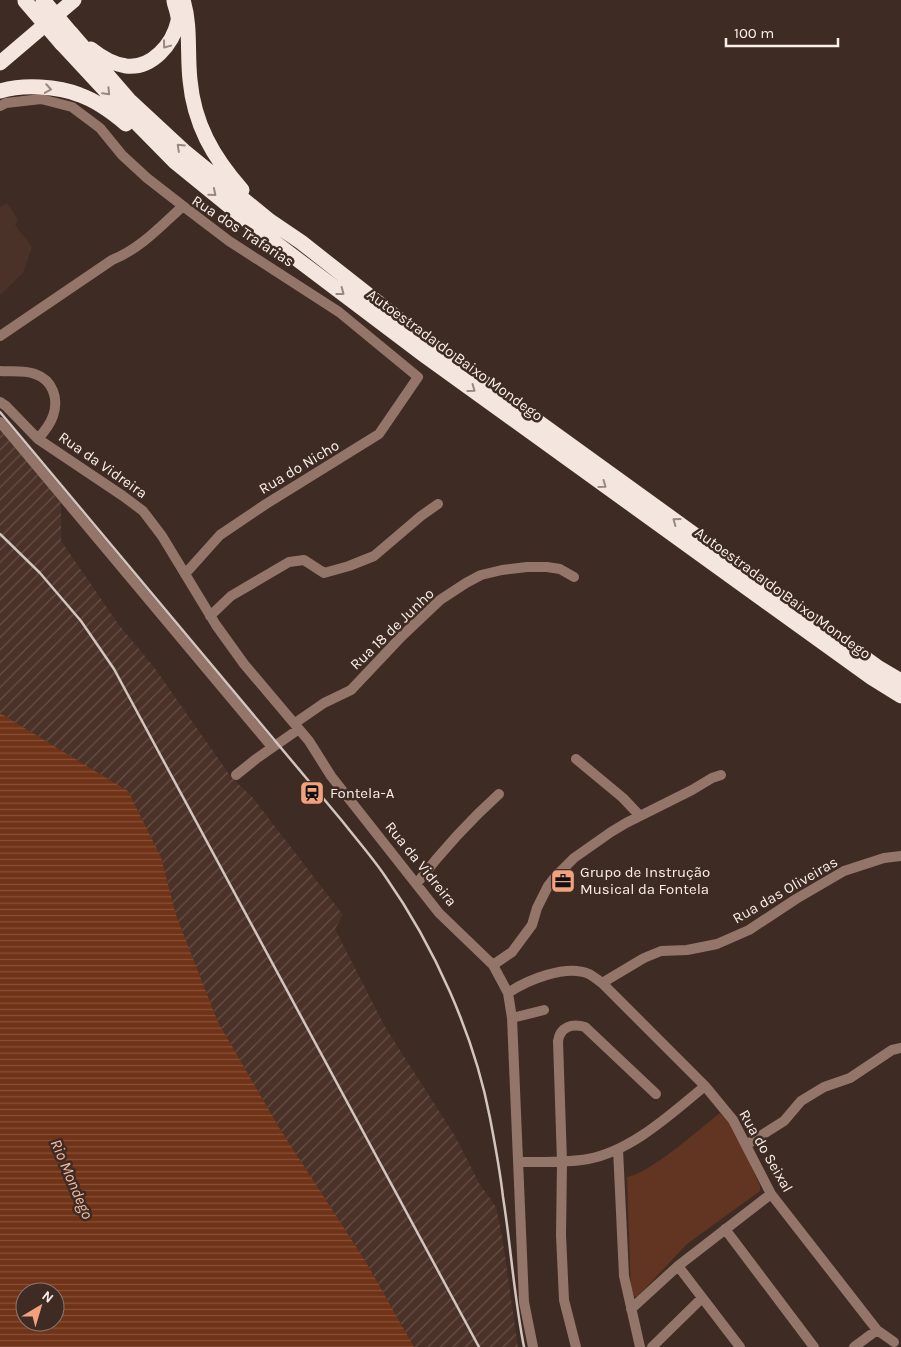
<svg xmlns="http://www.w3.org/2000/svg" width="901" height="1347" viewBox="0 0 901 1347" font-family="Karla,sans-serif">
  <defs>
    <pattern id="industrial-furrows" width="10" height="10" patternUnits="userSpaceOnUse" patternTransform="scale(1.25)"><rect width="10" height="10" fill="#4b3228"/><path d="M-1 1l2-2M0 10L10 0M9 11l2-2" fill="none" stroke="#665047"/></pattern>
    <pattern id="water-rules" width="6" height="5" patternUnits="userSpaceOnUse" patternTransform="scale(1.25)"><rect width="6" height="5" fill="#703317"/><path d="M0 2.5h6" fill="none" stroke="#855139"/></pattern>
  </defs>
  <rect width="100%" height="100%" fill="#3e2b24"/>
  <!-- built -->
  <path fill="#4b3228" d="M7,203L18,220L15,225L32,247L23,273L0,295V207Z"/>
  <!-- industrial -->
  <path fill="url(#industrial-furrows)" d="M0,428L61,503V541L119,625L154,667L231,777L253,798L343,915L335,929L385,1027L455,1136L479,1183L496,1207L502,1236L518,1347H414L366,1262L280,1129L218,1022L176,915L161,857L128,791L0,713Z"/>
  <!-- green -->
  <path fill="#613521" d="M720,1113L734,1128L760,1186V1191L687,1244L638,1296L634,1297L631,1293L627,1177C651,1173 699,1129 720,1113Z"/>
  <!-- water -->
  <path fill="url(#water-rules)" fill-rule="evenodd" d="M0,713L128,791L161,857L176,915L218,1022L280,1129L366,1262L414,1347H0ZM25,1292H55V1322H25Z"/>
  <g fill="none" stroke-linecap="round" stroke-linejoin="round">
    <!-- minor -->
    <path stroke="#947569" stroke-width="10" d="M0,106L6,103L41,99L72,107L100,128L122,155L147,178L183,206L229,241L339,312L418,377L379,434L266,504L220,535L185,574
      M0,336L112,260C140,249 161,226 183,206
      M0,371C11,372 24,370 35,374C53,380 59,399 53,416C50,425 44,432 38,439
      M0,402L6,406L38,439L123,496L143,511L162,536L216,625L244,664L309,741L331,776L439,913L493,965L508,993L512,1018L524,1302L533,1347
      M0,422L272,747
      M210,616L231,596L289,562L304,560L324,573L349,566L374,556L421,516L438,504
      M295,723L324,703L351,690L402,636L440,600L466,583L481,575L502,570L527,567H547L560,569L574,577
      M576,759L623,798L640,816
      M236,775L256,759L299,729
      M417,883C442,851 469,821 499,794
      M493,965L512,952L532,925L537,908L548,886L555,877L574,858L611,832L626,823L692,790L712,778L721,775
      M602,983L644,958L661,951L687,950L717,944L749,930L796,899L844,871L884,858L901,856
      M508,993C527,980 566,964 589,974C593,976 598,980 602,983L705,1086L733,1120L771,1194L877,1330L894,1342
      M512,1018L544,1010
      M746,1145L784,1121L801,1101L824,1087L850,1078L892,1050L901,1048
      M618,1149L624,1276L640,1347
      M519,1162C543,1162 565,1163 588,1159C632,1151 672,1113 705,1086
      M725,1229L814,1347
      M678,1266L740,1347
      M631,1309L678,1266L771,1194
      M576,1347L564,1300L561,1235L562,1162L558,1041C560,1027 572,1023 585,1027L656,1094
      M652,1347L701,1299
      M854,1347L877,1330"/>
    <!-- highway -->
    <path stroke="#f4e5de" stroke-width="15" d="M183,0C191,26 187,53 190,80C194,124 213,157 242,190
      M71,33L129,100L184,151L270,221L301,242L432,345L879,668L901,681
      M62,44L114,100L175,162L261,232L424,355L872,678L901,696
      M91,49C101,57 112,64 126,66C152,69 173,44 178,21C179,15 175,7 174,1
      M0,63L74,0
      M0,91C23,84 58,86 80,95C97,101 113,113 126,124"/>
    <!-- rail -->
    <path stroke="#d2c4bf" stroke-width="2.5" d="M0,412L343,822C357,840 372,857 385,876C434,946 474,1034 490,1118C495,1144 500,1170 503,1197C511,1247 514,1297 524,1347
      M0,534L40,573L81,621L114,669L479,1347"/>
    <!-- highway-bridge -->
    <path stroke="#f4e5de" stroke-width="15" d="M43,0L71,33
      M25,1L62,44"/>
  </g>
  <!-- one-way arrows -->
  <defs><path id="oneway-chevron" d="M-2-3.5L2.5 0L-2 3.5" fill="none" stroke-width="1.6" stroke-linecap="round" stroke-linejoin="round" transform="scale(1.25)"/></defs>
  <g stroke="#998881">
    <use href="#oneway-chevron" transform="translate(166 45) rotate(127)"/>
    <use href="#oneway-chevron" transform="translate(48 89) rotate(9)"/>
    <use href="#oneway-chevron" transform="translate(107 92) rotate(46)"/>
    <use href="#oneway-chevron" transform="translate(180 147) rotate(-137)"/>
    <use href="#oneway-chevron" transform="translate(213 193) rotate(40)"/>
    <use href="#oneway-chevron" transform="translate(341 292) rotate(37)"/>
    <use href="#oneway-chevron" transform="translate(472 389) rotate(36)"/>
    <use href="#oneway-chevron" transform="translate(603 485) rotate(36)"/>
    <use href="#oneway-chevron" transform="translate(676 521) rotate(-144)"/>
  </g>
  <!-- icons -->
  <defs>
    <symbol id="station-square" viewBox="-11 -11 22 22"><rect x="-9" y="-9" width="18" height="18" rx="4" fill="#f2a17e" stroke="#3e2b24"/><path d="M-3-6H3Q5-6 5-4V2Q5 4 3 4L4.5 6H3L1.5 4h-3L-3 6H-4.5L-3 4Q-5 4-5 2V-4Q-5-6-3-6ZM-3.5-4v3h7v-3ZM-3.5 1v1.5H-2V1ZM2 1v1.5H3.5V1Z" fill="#111"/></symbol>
    <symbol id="office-square" viewBox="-11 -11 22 22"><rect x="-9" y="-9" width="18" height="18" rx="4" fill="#f2a17e" stroke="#3e2b24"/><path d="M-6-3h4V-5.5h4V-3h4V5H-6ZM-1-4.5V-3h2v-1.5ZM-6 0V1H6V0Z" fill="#111"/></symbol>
  </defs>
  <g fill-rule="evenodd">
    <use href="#station-square" x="298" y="779" width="28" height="28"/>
    <use href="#office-square" x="549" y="867" width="28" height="28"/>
  </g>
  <g text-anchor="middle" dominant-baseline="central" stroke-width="5" stroke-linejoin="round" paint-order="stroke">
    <!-- street labels -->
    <g font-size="15" fill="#fbefea" stroke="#3e2b24">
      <text transform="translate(243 231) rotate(33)">Rua dos Trafarias</text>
      <text transform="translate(455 355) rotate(36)">Autoestrada do Baixo Mondego</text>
      <text transform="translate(103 465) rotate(35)">Rua da Vidreira</text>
      <text transform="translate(299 467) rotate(-31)">Rua do Nicho</text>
      <text transform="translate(783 593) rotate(36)">Autoestrada do Baixo Mondego</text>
      <text transform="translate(392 629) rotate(-44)">Rua 18 de Junho</text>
      <text transform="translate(421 864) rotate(51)">Rua da Vidreira</text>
      <text transform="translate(785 890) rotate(-30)">Rua das Oliveiras</text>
      <text transform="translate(766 1151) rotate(60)">Rua do Seixal</text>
    </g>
    <!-- poi labels -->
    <g font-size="15" fill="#fbefea" stroke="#3e2b24" text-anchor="start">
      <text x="330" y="793">Fontela-A</text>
      <text x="580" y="872">Grupo de Instrução<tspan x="580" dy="17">Musical da Fontela</tspan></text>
    </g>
    <!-- water labels -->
    <g font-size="16" font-style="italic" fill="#f3baa1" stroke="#3e2b24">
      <text transform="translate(72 1179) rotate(67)">Rio Mondego</text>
    </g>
  </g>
  <!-- north arrow -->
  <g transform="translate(40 1307) rotate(38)"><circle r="24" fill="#3e2b24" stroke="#8a7973"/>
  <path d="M0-4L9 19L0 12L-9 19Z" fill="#f2a17e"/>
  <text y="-8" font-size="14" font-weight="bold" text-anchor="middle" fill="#fbefea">N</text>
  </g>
  <!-- scale -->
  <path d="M726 38v8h112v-8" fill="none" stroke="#fbefea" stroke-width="2.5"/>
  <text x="734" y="38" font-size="15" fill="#fbefea" stroke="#3e2b24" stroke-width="4" paint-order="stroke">100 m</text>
</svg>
